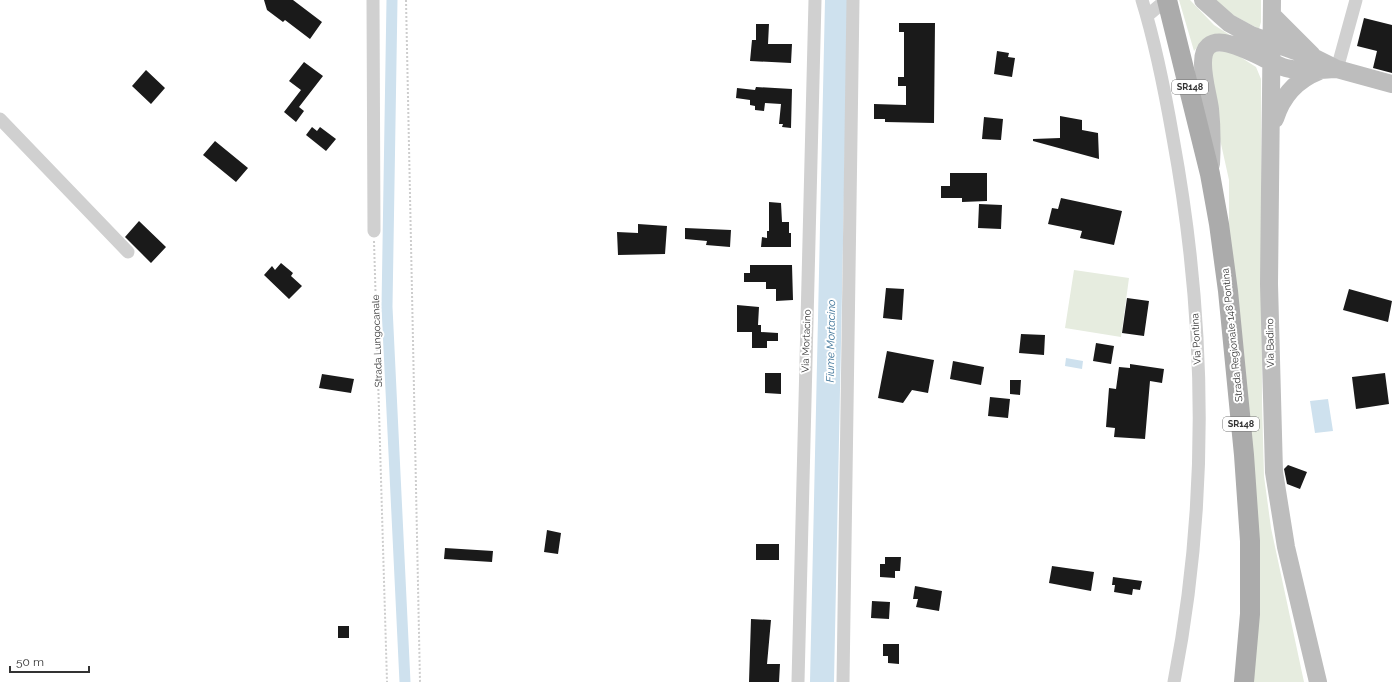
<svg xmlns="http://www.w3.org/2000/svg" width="1392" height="682" viewBox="0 0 1392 682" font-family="Raleway,sans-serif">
  <rect width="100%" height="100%" fill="#fff"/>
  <!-- green -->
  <path fill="#e6ecdf" d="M1179,0H1190L1214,25L1247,46L1200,44L1194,51Z
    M1205,0H1261V22L1259,29Z
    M1231,51L1256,67L1261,79L1262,403L1264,476L1271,528L1304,682H1254L1229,255V180L1204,67L1211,52Z
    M1074,270L1129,278L1121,337L1065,328Z"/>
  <!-- water -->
  <path fill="#cee1ee" d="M825,0H848L834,682H810Z
    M1066,358L1083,361L1082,369L1065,366Z
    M1328,399L1333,431L1315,433L1310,401Z"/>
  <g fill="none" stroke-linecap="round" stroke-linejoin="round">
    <!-- canal -->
    <path stroke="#cee1ee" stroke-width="11" d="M392,0L387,307L405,682"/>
  </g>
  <!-- building -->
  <path fill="#1a1a1a" d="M264,0H293L322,22L310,39L285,20L283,22L267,10Z
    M1364,18L1392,25V73L1373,68L1377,51L1357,46Z
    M899,23H935L934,123L885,122V119H874V104L906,105V86H898V77H904V32H899Z
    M756,24H769L768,44H792L791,63L750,61L752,40H756Z
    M997,51L1009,53L1008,57L1015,58L1012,77L994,74Z
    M304,62L323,76L299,107L304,111L296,122L284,112L301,90L289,81Z
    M146,70L165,88L151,104L132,86Z
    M756,87L792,89L791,128L782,127L783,124H779L781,104L765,103L764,111L755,110V106L750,105V100L736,98L737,88L755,90Z
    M1060,116L1082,120V130L1098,133L1099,159L1033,141V139L1060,138Z
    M984,117L1003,119L1001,140L982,139Z
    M312,127L317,131L320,127L336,139L326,151L306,135Z
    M215,141L248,168L236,182L203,155Z
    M950,173H987V201L962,202V198H941V186H950Z
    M1061,198L1122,211L1114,245L1080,238L1082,231L1048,224L1052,208L1058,209Z
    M769,202L781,203L782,222H789V233H791V247H761L762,237L767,238V231H769Z
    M979,204L1002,205L1001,229L978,228Z
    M139,221L166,247L151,263L125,237Z
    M638,224L667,226L665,254L618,255L617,232L638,233Z
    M685,228L731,230L730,247L706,245L707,241L685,239Z
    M281,263L293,273L291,276L302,286L289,299L264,275L272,266L275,270Z
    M750,265H792L793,300L776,301V289H766V282H744V273H750Z
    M886,288L904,289L902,320L883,318Z
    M1349,289L1392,301L1388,322L1343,310Z
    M1127,298L1149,301L1144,336L1122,333Z
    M737,305L759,307L758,325H761V332L778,333V341H767V348H752V332H737Z
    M1021,334L1045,335L1044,355L1019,353Z
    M1096,343L1114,346L1111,364L1093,361Z
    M887,351L934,360L928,393L912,390L903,403L878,398Z
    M953,361L984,367L981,385L950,379Z
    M1130,364L1164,369L1162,383L1150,381L1145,439L1114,437L1115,428L1106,427L1109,388L1116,389L1119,367L1130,368Z
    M765,373H781V394L765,393Z
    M1385,373L1389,404L1356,409L1352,377Z
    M322,374L354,379L351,393L319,388Z
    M1010,380H1021L1020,395L1010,394Z
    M990,397L1010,399L1008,418L988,416Z
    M1288,465L1307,472L1300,489L1287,484L1284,469Z
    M547,530L561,533L558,554L544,552Z
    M756,544H779V560H756Z
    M445,548L493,551L492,562L444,559Z
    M885,557H901L900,571H895V578L880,577V564H885Z
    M1052,566L1094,572L1091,591L1049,583Z
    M1113,577L1142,581L1140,590L1133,589L1132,595L1114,592L1115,585H1112Z
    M915,586L942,591L939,611L916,607L918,599H913Z
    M872,601L890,602L889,619L871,618Z
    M751,619L771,620L767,664H780L779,682H749Z
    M338,626H349V638H338Z
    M883,644H899V664L888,663V656H883Z"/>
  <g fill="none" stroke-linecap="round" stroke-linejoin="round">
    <!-- path -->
    <path stroke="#cdcdcd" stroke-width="2" stroke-dasharray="2 2" stroke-linecap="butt" d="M406,0L420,682
      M374,241L387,682"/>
    <!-- street -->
    <path stroke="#d0d0d0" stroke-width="13" d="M373,0L374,231
      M1142,0C1156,45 1165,92 1173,138C1206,318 1209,503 1174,682
      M1147,16L1166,0
      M1337,69L1356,0
      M0,119L128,252
      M798,682L815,0
      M843,682L853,0"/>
    <!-- secondary -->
    <path stroke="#bdbdbd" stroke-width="18" d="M1203,0L1229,23L1251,35L1315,58L1337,69L1392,84
      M1272,0L1269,284L1274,472L1286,547L1318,682
      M1272,15L1312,55
      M1275,119C1282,96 1296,80 1319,71
      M1211,164C1212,146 1212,128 1210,109C1208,95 1203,79 1203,64C1202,16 1266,63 1286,68C1302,72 1321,70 1337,69"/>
    <!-- primary -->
    <path stroke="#ababab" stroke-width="20" d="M1167,0L1210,174L1219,224L1228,291L1244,455L1250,541V614L1244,682"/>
  </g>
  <g text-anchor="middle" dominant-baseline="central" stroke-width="4" stroke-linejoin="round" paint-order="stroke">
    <!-- shield labels -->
    <g fill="#fff" stroke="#707070" stroke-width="1">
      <rect x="1172" y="80" width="36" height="14" rx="3"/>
      <rect x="1223" y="417" width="36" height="14" rx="3"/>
    </g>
    <g font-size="9" font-weight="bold" fill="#333">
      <text x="1190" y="87">SR148</text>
      <text x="1241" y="424">SR148</text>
    </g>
    <!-- street labels -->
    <g font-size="10" fill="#333" stroke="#fff">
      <text transform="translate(1232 335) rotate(-96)">Strada Regionale 148 Pontina</text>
      <text transform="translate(1196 339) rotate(-93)">Via Pontina</text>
      <text transform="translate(377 341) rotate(-92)">Strada Lungocanale</text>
      <text transform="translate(806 341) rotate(-88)">Via Mortacino</text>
      <text transform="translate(1270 343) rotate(-91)">Via Badino</text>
    </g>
    <!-- water labels -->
    <g font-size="11" font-style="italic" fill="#3d7398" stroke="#fff">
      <text transform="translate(831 341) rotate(-89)">Fiume Mortacino</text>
    </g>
  </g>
  <!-- scale -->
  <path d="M10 666v6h79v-6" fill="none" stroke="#333333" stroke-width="2"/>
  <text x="16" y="666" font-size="12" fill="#333333" stroke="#ffffff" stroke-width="3" paint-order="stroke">50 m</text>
</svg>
